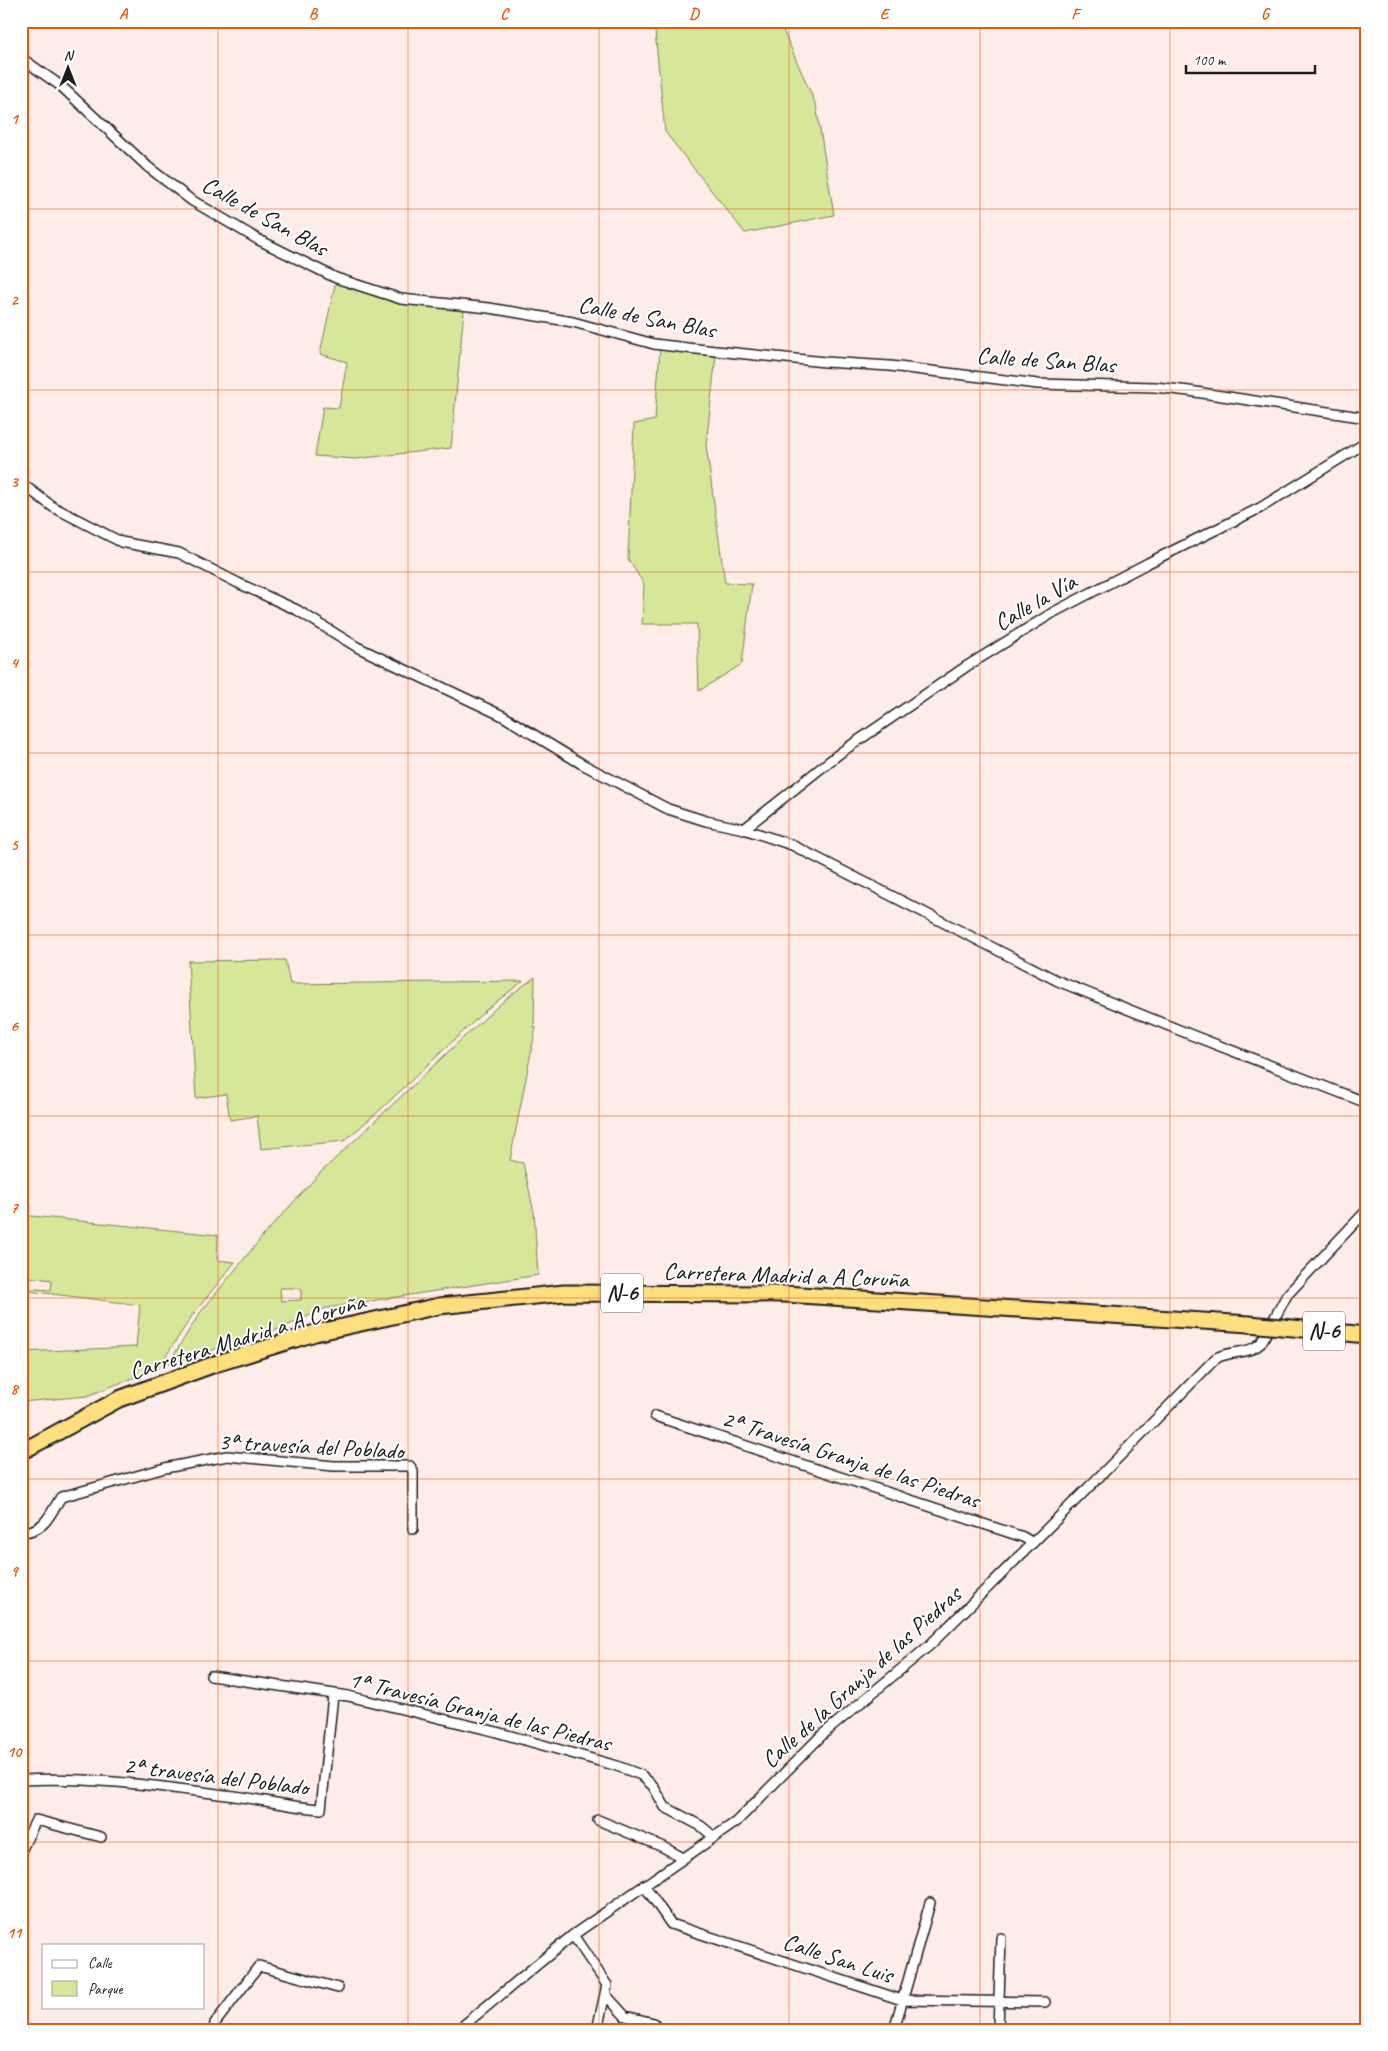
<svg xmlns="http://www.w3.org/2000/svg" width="1388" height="2051" viewBox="0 0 1388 2051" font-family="Caveat,sans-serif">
  <rect width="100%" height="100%" fill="#feece8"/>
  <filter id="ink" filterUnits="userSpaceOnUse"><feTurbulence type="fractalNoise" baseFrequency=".02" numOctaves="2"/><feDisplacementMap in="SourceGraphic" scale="10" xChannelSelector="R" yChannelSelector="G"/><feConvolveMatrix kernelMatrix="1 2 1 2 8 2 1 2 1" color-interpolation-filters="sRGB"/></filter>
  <g filter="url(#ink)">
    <!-- green -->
    <path fill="#d7e79a" stroke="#7a825b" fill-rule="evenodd" d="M654,21H779L816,105L834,215L745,233L665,132Z
      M336,280L398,301L464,310L451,448L355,459L315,456L323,407L339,408L347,362L320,354Z
      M660,348L716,355L706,445L725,583L752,584L742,664L699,691L697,624H642L644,584L628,559L634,424L655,420Z
      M285,960L290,984L523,981L486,1010L379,1111L344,1141L261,1149L257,1116L230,1120L226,1094L196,1098L188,961Z
      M535,977L534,1027H536L510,1160L523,1163L534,1212L538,1275L326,1308L282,1328L168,1364L200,1313L262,1237L319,1174L464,1037L507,998ZM280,1288H301V1300L281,1301Z
      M21,1215L218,1235L217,1260L235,1262L194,1313L158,1368L87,1396L21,1402V1352L136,1347L140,1305L21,1290V1288L51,1290L52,1280L21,1276Z"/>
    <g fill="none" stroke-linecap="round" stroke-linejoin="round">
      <defs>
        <path id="minor" d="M21,58L61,86L148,167L191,200L259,240L336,278L401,299L489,308L573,322L654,344L687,348L825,362L890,366L1038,384L1155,387L1189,391L1367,418
          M21,483L53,507L121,542L179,553L238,583L297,610L357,647L503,716L582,764L668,809L706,821L744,829L792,845L1058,981L1194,1036L1367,1103
          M744,829L840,753L967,666L1054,612L1148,563L1260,508L1367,442
          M655,1416L1023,1537L1033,1543
          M21,1532C45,1532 50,1514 61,1497L165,1468L227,1456L334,1466H410L413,1471V1529
          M211,1676L348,1696L493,1731L617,1766L641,1775L653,1786L665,1807L701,1826L714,1837
          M21,1780C92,1776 164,1787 234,1796C264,1800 292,1807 321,1809L333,1695
          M598,1820L663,1847L683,1858
          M21,1851L36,1820L101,1837
          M644,1885L671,1924L902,2000L1045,2002
          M573,1935L607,1985L597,2030
          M605,1994L625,2016L654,2023V2030
          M214,2030L215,2023L259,1966L338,1988
          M458,2030L573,1935L736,1822L822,1735L930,1645L1106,1470L1216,1358C1232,1350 1248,1355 1261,1343L1287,1295L1367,1210
          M894,2030L930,1903
          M998,2030L1001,1938"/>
        <path id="trunk" d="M1282,1327L1367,1335
          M21,1452L119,1399L215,1364L315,1333L439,1306L564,1293L785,1294L1249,1324"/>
      </defs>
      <!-- minor casing -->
      <use href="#minor" stroke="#1c1c1c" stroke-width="12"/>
      <!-- trunk casing -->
      <use href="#trunk" stroke="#1c1c1c" stroke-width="19"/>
      <!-- minor -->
      <use href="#minor" stroke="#fff" stroke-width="9"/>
      <!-- trunk -->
      <use href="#trunk" stroke="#fddf80" stroke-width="15"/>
      <defs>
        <path id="trunk-bridge" d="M1249,1324L1282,1327"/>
      </defs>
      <!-- trunk-bridge casing -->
      <use href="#trunk-bridge" stroke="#1c1c1c" stroke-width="19" stroke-linecap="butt"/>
      <!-- trunk-bridge -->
      <use href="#trunk-bridge" stroke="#fddf80" stroke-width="15"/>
    </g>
  </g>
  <!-- grid -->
  <path fill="none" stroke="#e8590c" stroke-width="1" stroke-opacity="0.55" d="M218,21V2030M408,21V2030M599,21V2030M789,21V2030M980,21V2030M1170,21V2030M21,209H1367M21,390H1367M21,572H1367M21,753H1367M21,935H1367M21,1116H1367M21,1298H1367M21,1479H1367M21,1661H1367M21,1842H1367"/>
  <g text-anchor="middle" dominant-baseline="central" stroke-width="4" stroke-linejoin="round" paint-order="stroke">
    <!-- shield labels -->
    <g fill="#fff" stroke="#606060" stroke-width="1">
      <rect x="601" y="1273.5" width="42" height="39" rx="4"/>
      <rect x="1303" y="1311.5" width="42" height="39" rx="4"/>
    </g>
    <g font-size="22" font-weight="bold" fill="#1c1c1c">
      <text x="622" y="1293">N-6</text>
      <text x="1324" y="1331">N-6</text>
    </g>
    <!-- street labels -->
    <g font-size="24" fill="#1c1c1c" stroke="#fff">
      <text transform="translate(265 216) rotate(29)">Calle de San Blas</text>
      <text transform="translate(647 317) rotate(11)">Calle de San Blas</text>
      <text transform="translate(1046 360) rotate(4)">Calle de San Blas</text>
      <text transform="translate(1035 602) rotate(-30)">Calle la Vía</text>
      <text transform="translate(786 1275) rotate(2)">Carretera Madrid a A Coruña</text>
      <text transform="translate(247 1336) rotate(-17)">Carretera Madrid a A Coruña</text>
      <text transform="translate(311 1446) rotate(3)">3ª travesía del Poblado</text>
      <text transform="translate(851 1459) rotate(18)">2ª Travesía Granja de las Piedras</text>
      <text transform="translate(861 1677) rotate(-42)">Calle de la Granja de las Piedras</text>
      <text transform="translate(480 1711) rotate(14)">1ª Travesía Granja de las Piedras</text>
      <text transform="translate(216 1776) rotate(7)">2ª travesía del Poblado</text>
      <text transform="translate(838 1958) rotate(18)">Calle San Luis</text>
    </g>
  </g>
  <!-- margin -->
  <rect width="1388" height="2051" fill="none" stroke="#fff" stroke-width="55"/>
  <!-- legend -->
  <rect x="42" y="1944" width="162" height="65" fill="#ffffff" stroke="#a4a4a4"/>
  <rect x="52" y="1960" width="25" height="8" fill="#ffffff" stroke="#a4a4a4"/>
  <text x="88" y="1968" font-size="15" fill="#1c1c1c">Calle</text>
  <rect x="52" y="1981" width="25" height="15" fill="#d7e79a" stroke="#a4a4a4"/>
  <text x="88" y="1994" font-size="15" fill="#1c1c1c">Parque</text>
  <!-- north arrow -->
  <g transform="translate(68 68)" stroke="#ffffff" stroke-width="4" paint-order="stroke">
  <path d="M0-4L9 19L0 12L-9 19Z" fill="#1c1c1c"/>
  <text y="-8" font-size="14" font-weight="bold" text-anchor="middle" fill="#1c1c1c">N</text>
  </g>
  <!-- scale -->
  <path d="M1186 65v8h129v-8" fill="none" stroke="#1c1c1c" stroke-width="2.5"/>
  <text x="1193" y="65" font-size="15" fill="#1c1c1c" stroke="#ffffff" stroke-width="4" paint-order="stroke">100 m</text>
  <rect x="28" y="28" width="1332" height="1996" fill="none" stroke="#e8590c" stroke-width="2"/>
  <g font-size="16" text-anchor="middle" font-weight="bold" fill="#e8590c">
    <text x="123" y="19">A</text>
    <text x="313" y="19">B</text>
    <text x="504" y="19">C</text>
    <text x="694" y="19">D</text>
    <text x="884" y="19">E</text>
    <text x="1075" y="19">F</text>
    <text x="1265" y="19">G</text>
    <text x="14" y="124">1</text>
    <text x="14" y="305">2</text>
    <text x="14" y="487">3</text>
    <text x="14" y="668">4</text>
    <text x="14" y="850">5</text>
    <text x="14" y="1031">6</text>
    <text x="14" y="1213">7</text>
    <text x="14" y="1394">8</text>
    <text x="14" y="1576">9</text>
    <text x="14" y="1757">10</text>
    <text x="14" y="1938">11</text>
  </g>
</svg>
